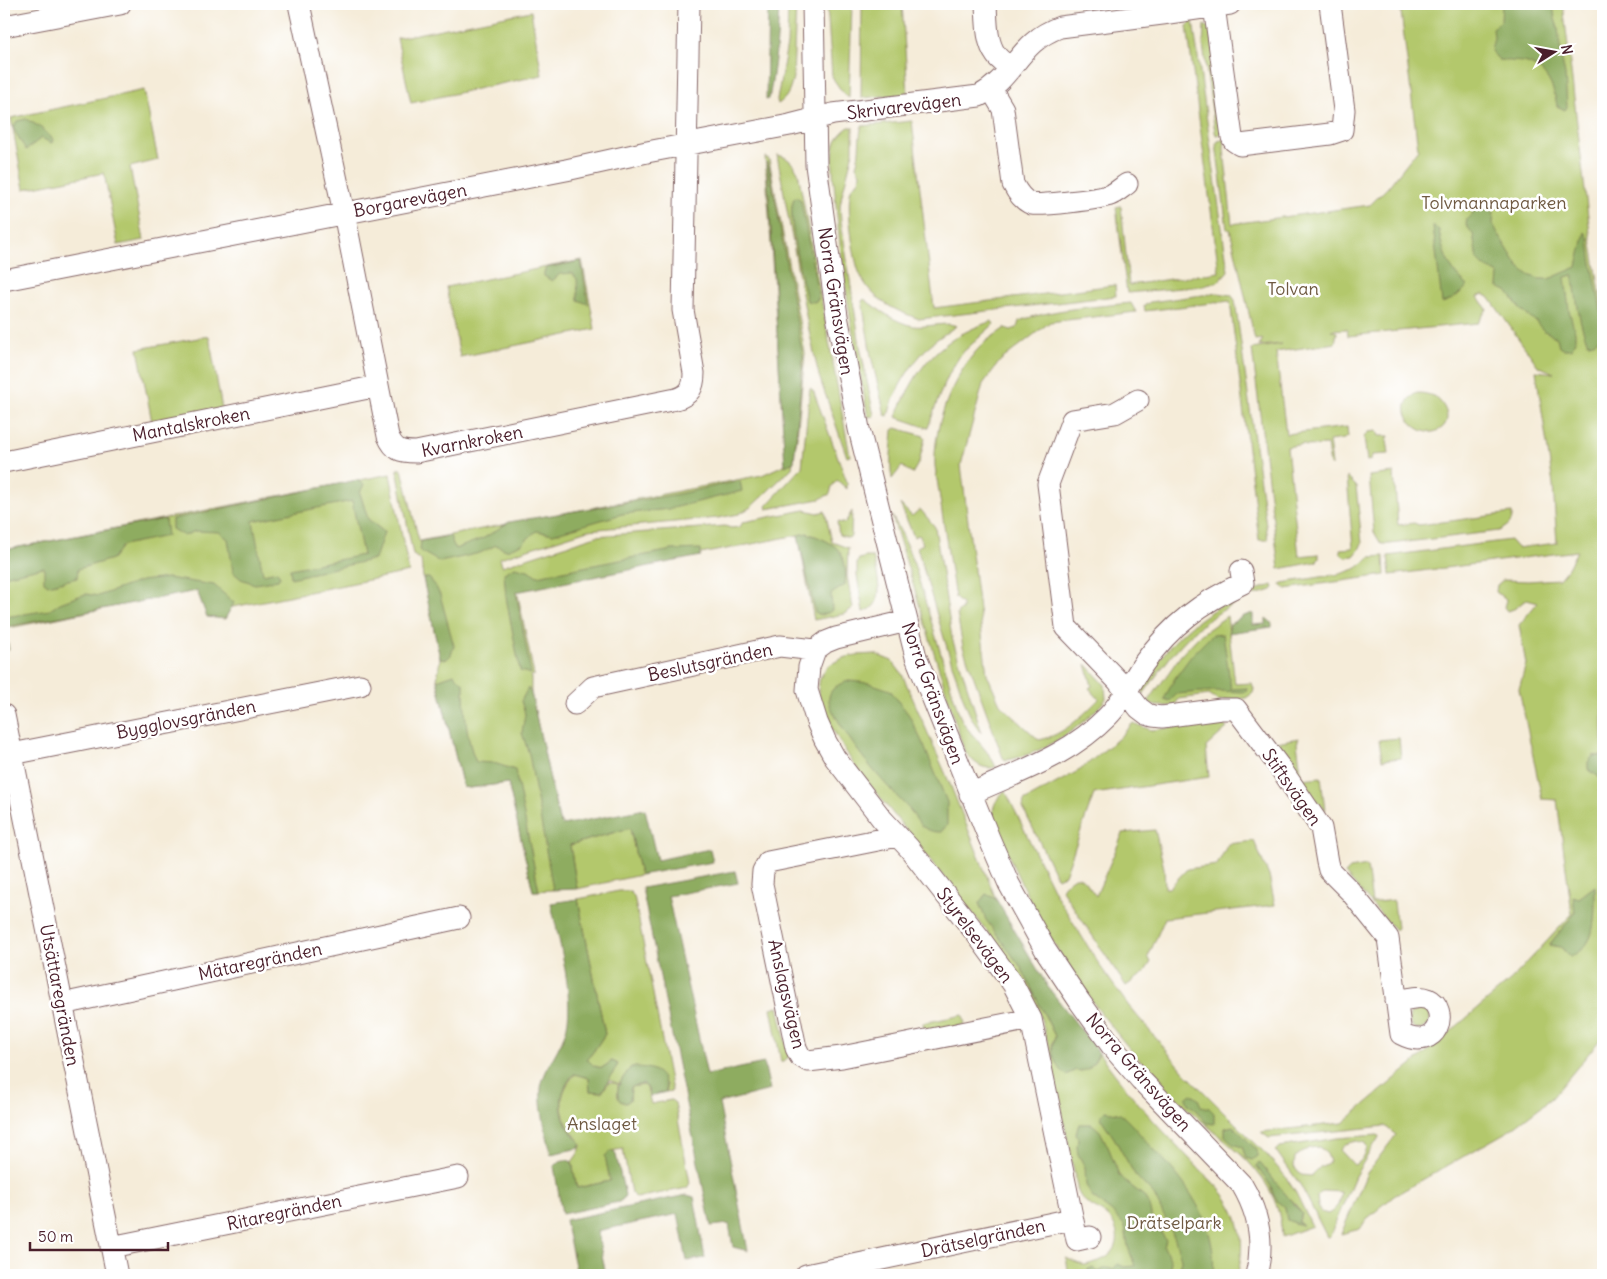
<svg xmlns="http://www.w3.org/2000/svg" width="1607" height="1279" viewBox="0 0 1607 1279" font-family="Delius,sans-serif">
  <rect width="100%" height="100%" fill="#fff"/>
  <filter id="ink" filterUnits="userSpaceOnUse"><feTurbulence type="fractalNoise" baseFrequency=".02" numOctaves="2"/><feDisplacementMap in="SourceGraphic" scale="10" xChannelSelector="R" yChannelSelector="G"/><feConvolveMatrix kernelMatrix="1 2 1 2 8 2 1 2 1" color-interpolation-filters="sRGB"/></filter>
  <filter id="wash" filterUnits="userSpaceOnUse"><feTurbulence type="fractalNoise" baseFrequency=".0096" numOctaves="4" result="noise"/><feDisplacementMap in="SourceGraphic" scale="20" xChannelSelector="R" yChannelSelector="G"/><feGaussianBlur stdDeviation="1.12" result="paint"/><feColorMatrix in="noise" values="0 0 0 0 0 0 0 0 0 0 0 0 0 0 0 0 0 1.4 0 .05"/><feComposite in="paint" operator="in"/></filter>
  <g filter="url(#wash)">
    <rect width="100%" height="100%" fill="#f5ecd9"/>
    <!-- green -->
    <path fill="#b3c86c" stroke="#7e744c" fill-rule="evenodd" d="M788,4H796L793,77C791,88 788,98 778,104L777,100L787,44Z
      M827,4H852L849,98L843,93L832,77Z
      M862,4H902L908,94L861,98Z
      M1400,4H1563L1590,233L1603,310V756H1593L1599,778L1603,780V1036L1552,1098L1510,1130L1394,1196L1369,1217L1360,1229L1341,1234L1367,1173L1396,1135L1385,1126L1269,1138L1261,1132L1343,1123L1511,980L1572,914L1557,800L1542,799L1519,689L1526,664L1519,625L1538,602L1527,599L1514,609L1507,611L1504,607L1506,600L1496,592L1497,585L1503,580L1528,581L1559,579L1568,568L1577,551L1390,575L1388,556L1510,540L1517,548L1557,543L1553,485L1536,371L1554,373L1538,366L1489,297L1483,294L1478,297L1487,309L1478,323L1348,336L1347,329L1331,330L1337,332L1335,343L1276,352L1286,434L1347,427L1348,437L1344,439L1329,441L1332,465H1330L1327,445L1306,446L1303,444L1287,447L1299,556L1319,554V559L1316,562L1279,569L1252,349L1282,344L1259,346L1263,339L1255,340L1230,229H1227L1216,144L1218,141L1225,139L1224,149L1232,224L1370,205L1388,187L1418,149ZM1575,913L1570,957L1561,947L1549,945Z
      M531,11L542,75L411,103L397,38Z
      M1193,21L1228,271L1218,282L1203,286L1127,293L1116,207L1121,206L1129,285L1219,272L1187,26Z
      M1204,25L1211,29L1224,134L1216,135L1215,132L1203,45Z
      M144,90L158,160L130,167L144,240L118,245L104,173L24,189L11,118Z
      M912,121L934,308L1115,285L1116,296L919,319C900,312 882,305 869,289C865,284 860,276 858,269C853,253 846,205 851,189C853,185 856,183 859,181L860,173L856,166C861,152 858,137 862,126Z
      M849,127H853V152L842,195L840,206L841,221L860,346L874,416L868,417C855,347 842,277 836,205C835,188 830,161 835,144C837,137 843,131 849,127Z
      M777,155C787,156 793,163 798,172L850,456L847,457L819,376L807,321Z
      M765,157L769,159L805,353L797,437L792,468L751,507L739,514L718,518L588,530L500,558L502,566L596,536L725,526L731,528L740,527L743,522L805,510L818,513L825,511L832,542L848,548L847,576L853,608L844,614L814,620L798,535L517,590L534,675L531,676V693L559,820L563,826L557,841L553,890L533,891L508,783L469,788L463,787L437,680L440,658L423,578L421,560L413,555L412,550L397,469H402L419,541L762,475L786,464Z
      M582,260L595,329L460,357L446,287Z
      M1218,293L1231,295L1235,300L1268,540H1259L1230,301L1145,311L1144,306L1150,302Z
      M864,299C879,310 895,322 913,326C924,328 949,321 956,326C947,333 937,338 930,345C910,365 895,389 888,416L885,415L871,356L862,301Z
      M1131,303L1136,312L1050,322L1000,361L983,384L961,465L987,674L1000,704L1039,740C1064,735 1081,717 1099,699L1089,688L1092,686L1086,664L1105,685L1106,699C1084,726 1042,755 1006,760L1003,758L963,647L957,614L960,610H962V604L955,598L935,466C933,426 952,376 980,347C987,339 997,334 1005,328L1011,330L1017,328L1019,321C1055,308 1094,307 1131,303Z
      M992,321L994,324L961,354L950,372L940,394L928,428L896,417C918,365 937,340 992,321Z
      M209,336L222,409L152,422L138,349Z
      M810,388L813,390L847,482V489L837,480L832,486L830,494L820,499L767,509L766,506L802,467Z
      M1417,393C1424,393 1429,394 1435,397C1444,403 1452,418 1443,427C1423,446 1387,408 1417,393Z
      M896,428L924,436L925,438L919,462L912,474L902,466L892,479C889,463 892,446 893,430Z
      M1377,431L1379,436H1389L1387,440L1389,454L1372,455L1371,460L1367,461L1364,437L1368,432Z
      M1394,473L1398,525L1414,523L1419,525L1512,513C1513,523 1508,526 1499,531L1390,544H1381L1374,532L1369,476Z
      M390,474L409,572L213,611L205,588L4,629V550Z
      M1347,477L1356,486L1362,543L1359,550L1354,556L1345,557L1341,554L1340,549L1353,548Z
      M900,504L912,516L920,509L935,527L952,638L982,733C966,716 962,691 954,670C941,629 929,588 917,547L923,544L920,536L917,535L914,537Z
      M852,511L851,536L849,538L839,535L837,522L845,523Z
      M892,516L903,536L914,564L959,714C967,734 987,746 996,767C981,771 972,761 964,750Z
      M1384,556L1385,575L1286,589L1281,585L1282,583L1340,574L1355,569L1371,557Z
      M866,557H873C877,575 888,606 863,612L857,575V563L859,559Z
      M1273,585L1274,588L1272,590C1264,593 1254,594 1246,598C1193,623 1175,649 1142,696C1142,685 1149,677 1154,668C1180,626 1225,597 1273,585Z
      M1227,616L1235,684L1252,683L1254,689L1253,693L1246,698L1218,701L1209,695L1179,699L1174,706H1156L1148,702L1181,655L1200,635Z
      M875,654L892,661L902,674L950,784L996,899L986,894L979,903L987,920L1021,967L1055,1036L1052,1044L1053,1054L1081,1071C1091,1068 1094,1063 1099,1053C1120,1082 1142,1109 1167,1135C1178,1147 1190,1159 1201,1171C1213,1182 1225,1193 1233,1209C1243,1229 1244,1254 1237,1275H1069L1066,1258C1071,1260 1078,1264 1084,1265C1087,1265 1092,1263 1095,1262C1113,1258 1123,1243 1114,1225C1106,1209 1085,1208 1078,1192L1049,1047L1039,1012L1025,984L991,936L854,765L827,720L819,697L818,690L820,678L826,668L831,664L843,658L856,655Z
      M1220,722L1227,728L1206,747L1209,777L1094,794L1065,875L1057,878L1023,808L1024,801L1080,770L1119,738L1133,723L1151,730Z
      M1299,738L1297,743L1302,779L1321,777L1325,811L1271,743Z
      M1399,738L1401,758L1382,760L1379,740Z
      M1005,790L1055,893L1100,966L1128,1005L1187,1075L1266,1154L1285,1176L1296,1193L1312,1226L1282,1237C1281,1215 1275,1195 1261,1177C1246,1156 1223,1140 1204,1123C1183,1105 1162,1085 1144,1065C1087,1002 1040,929 1007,852C1002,840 993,826 993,813C993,803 999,797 1005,790ZM1266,1179L1295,1204L1302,1214L1298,1222L1301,1224L1287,1220L1285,1208L1273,1194L1271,1186Z
      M630,828L640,875L577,889L570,845Z
      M1155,830L1164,868L1165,888H1169L1187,869L1217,865L1228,844L1254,841L1269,876L1275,905L1165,918L1148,957L1151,962L1144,973L1126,986L1062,890L1063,887C1080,866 1084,882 1096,896L1123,833Z
      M1367,866L1372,903L1393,900L1394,902L1397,928L1395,930L1345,874L1350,869Z
      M619,891H629L634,896L672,1091L666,1092V1084L631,1067L619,1084L609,1080L618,1064L612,1061L602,1068L594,1066L587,1059L593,1052L605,1034L578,899Z
      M778,1006L789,1057L781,1062L771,1008Z
      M1418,1008L1428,1011L1430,1024L1420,1030L1413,1027L1409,1021L1410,1014Z
      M963,1015L965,1025L924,1033L923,1023Z
      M575,1074L589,1078L590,1091L602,1092L609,1082L618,1084V1097L621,1101L625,1103L630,1100L631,1087L644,1085L647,1088L651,1104L671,1100L675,1103L690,1183L687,1188L636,1198L631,1193L623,1149L610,1151V1181L577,1188L572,1162C575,1157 581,1151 581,1145C580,1140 575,1136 572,1132C558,1111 558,1093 575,1074Z
      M1378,1135L1379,1137L1355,1176L1330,1236L1327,1237L1301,1186L1276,1151L1280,1147L1337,1138ZM1357,1141L1365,1143L1367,1147C1365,1155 1362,1162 1354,1165L1340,1150L1345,1144ZM1319,1147L1327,1154L1330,1162L1320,1167L1311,1176L1301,1175L1294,1167L1295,1157L1309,1148ZM1323,1191L1341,1192C1340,1203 1338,1208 1328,1214L1321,1212L1318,1206L1317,1196Z"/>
    <!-- forest -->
    <path fill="#8eac60" stroke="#6c6646" d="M768,4H779C778,36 775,67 769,99L766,100Z
      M1502,4H1553L1555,19L1558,28L1561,55L1565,75L1567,107L1565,110L1557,106C1554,86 1545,66 1523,62C1515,61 1507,61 1499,60L1491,51L1494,37L1493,29L1501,21Z
      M26,119L40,127L53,139L52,143L41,138L26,150L13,128L17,121Z
      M767,162L769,166L803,357L794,462L785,466Z
      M795,197L799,198L801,201L818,294V300L814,302L807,301C803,283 784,209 795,197Z
      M1473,202L1494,212L1493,224L1500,237L1518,266L1529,275L1539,279H1549L1577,267L1585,232L1589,239L1591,258L1603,321C1603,333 1601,342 1588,343C1578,322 1577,298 1573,275L1565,277L1569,310L1575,332V341L1571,349H1564L1559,346L1557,338L1543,330L1535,321L1521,310L1507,291L1498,287L1499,274L1485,267L1477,259L1473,234L1466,225L1467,219L1473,213Z
      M1433,226L1439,230C1442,252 1450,272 1468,286L1453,299L1442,303Z
      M581,261L588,304L578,300L577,279L572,273L560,274L552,281L544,276V272L546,268Z
      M357,480L364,484L360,493L368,519L384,532L375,559L291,578L290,569L363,555L352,501L253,521L263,574L277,571L280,576L278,580L255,584L241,579L233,572L228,539L219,532L195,531L184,536L172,529V519Z
      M740,481L742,491L669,509L622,514L553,534L536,531L522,544L506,550L496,545L480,553L440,562L420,551L421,541L450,536L455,549L484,538L509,522L678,494Z
      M165,519L167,536L123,545L112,559L78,569L77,578L48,585L44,582V567L4,576V550Z
      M807,533C838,544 848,551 845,585L831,594L832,610L828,613L820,615L815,612L798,535Z
      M701,549V556L516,592L531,674L520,671L506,597L504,573L515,567L528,570L537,576L672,550Z
      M167,578L214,585L234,603L225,619L207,617L197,591L5,627L9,650L4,651V616H12L50,610L60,603L76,597L86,594L98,596L141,581Z
      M423,578H429L435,585L440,595L454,646L451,655L447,659L440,658Z
      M1253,613V625L1266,624V618L1272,623V627L1228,633L1230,624L1244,616Z
      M1223,634L1231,689L1247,688L1246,692L1213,691L1177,694L1170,701L1164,699L1175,678L1192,655L1212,635Z
      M454,674L464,684C464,707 466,740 476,762L494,763L515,770L539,891H533L508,783L469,788L463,787L437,680Z
      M849,681L869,683L890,690L909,715L924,746L947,802V825L941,832C934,832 929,831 923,827C917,823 914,814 909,809C883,782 858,755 839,722C835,714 828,706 829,697C831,687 841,683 849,681Z
      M528,688L531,693L559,820L562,825L645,809L657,860L710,849L713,862L640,875L630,828L570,845L577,889L553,890L529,754L522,733L525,714L521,701Z
      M1593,756H1603V780L1588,769V762Z
      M735,871L738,883L668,896L707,1075L764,1063L770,1090L719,1103L748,1251L733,1247L729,1224L711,1226L642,888Z
      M1595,886C1595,900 1596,931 1588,942C1584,949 1577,953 1570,957L1561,947L1549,945L1575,913L1573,896L1579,898Z
      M986,894L996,899L1048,987L1099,1053C1094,1063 1088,1074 1076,1070L1066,1075C1054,1064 1049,1052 1055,1036L1021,967L986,920L979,903Z
      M578,899L605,1034L593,1052L587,1059L594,1066L602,1068L612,1061L618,1064L602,1092L590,1091L589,1078L574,1074C554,1096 559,1122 580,1142V1148L551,1154C547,1134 536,1099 543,1079C550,1059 566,1041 568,1020C572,987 558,937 551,903Z
      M631,1067C651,1067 665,1070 666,1092L650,1096L648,1088L643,1084L631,1087L630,1100L626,1103L620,1101C613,1088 624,1077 631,1067Z
      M1191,1094L1198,1099L1201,1106L1209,1108L1214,1113V1124L1206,1123L1195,1109L1188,1104L1186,1098Z
      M1105,1111C1109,1112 1116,1112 1120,1114C1127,1118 1143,1138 1150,1145C1185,1181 1218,1222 1213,1275H1180L1181,1259L1175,1239L1154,1195L1135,1175L1114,1138L1100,1117Z
      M1079,1124H1092L1100,1131L1109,1149L1119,1175L1131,1186L1144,1196L1149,1205L1152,1220L1166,1240L1164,1247L1171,1261L1169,1275H1089L1088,1269L1094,1268L1098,1272L1106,1268L1113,1269L1118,1264L1124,1267L1135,1266L1128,1247L1125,1226L1111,1211L1092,1197L1086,1185L1085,1167L1078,1154L1077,1147L1078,1139L1076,1133Z
      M1233,1126L1257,1150V1156L1252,1160L1246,1158L1242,1147L1233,1144L1225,1136V1128Z
      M610,1151L614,1152L616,1155L625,1195L623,1199L619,1202L562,1214L554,1166C559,1160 565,1158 572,1162L577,1188L610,1181L605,1156Z
      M1259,1162L1302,1214L1298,1222L1303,1226L1287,1220L1285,1208L1277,1201L1273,1194L1271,1186L1256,1166Z
      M687,1195L694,1197L705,1258L687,1261L678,1214L597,1231L606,1275H577L565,1220Z"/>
  </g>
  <g filter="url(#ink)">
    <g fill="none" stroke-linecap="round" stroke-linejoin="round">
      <defs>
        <path id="minor" d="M299,4L344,213L388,436C394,450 400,452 416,452L676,399C690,395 694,387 694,373L683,310L689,4
          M813,4L816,165L837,316L859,429L916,657L989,838L1009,884L1046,951L1080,1002L1114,1049L1141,1080L1242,1185C1259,1214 1265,1243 1256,1275
          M986,4C987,20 986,42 996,55C999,60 1006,64 1011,68
          M1214,6L1232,137L1234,141L1240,145L1330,134L1342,130L1344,110L1330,4
          M1162,14L1230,4
          M4,26L120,4
          M991,89L1003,109L1013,184C1017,192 1023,201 1032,204C1040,206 1101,199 1110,195C1116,193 1121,188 1127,184
          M4,280L566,170L647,152L790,125L833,114L979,96C1015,77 1018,42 1060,27L1162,14V5
          M1138,400L1115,413L1072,420L1048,484L1066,627L1118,681L1139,708L1147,714L1153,716L1162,717L1221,709H1236L1279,766L1321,828L1327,862L1329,870L1350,891L1388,938L1401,1034C1439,1054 1450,1008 1428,999C1419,995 1406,1000 1396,1001
          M4,462L378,386
          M815,650L809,667L807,690L817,722L825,740L835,758L882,819L909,848L978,936L1013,984L1031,1019L1077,1240L1090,1237
          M575,704L593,687L780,646L815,650L826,642L836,638L907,621
          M4,715L117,1275
          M12,754L360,685
          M970,794C1020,771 1069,756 1108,716C1123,701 1132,680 1144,663C1171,625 1202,602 1243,583L1241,571
          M898,836L768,862L763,871L762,884L796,1048L800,1056L808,1061L842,1057L1031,1019
          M62,1004L459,918
          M111,1247L458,1177
          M806,1275L1072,1219"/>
      </defs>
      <!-- minor casing -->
      <use href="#minor" stroke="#866768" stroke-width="23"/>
      <!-- minor -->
      <use href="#minor" stroke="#fff" stroke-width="21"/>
    </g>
  </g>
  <g text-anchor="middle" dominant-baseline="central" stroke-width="5" stroke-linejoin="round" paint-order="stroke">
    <!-- street labels -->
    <g font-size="18" fill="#4a1f2b" stroke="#fff">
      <text transform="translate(904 106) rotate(-7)">Skrivarevägen</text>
      <text transform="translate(410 200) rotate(-11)">Borgarevägen</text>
      <text transform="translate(836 301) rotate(81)">Norra Gränsvägen</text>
      <text transform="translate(191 424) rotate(-11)">Mantalskroken</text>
      <text transform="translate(472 441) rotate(-11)">Kvarnkroken</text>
      <text transform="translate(710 662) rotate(-12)">Beslutsgränden</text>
      <text transform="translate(933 693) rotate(70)">Norra Gränsvägen</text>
      <text transform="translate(186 719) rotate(-11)">Bygglovsgränden</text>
      <text transform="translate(1292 787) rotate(55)">Stiftsvägen</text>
      <text transform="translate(975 935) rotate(53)">Styrelsevägen</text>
      <text transform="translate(260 961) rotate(-12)">Mätaregränden</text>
      <text transform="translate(787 994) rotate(77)">Anslagsvägen</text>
      <text transform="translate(60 995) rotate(79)">Utsättaregränden</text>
      <text transform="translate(1139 1072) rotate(49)">Norra Gränsvägen</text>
      <text transform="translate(284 1212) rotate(-12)">Ritaregränden</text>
      <text transform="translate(983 1238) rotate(-12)">Drätselgränden</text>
    </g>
    <!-- park labels -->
    <g font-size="18" fill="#6f5a42" stroke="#fff">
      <text x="1494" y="202">Tolvmannaparken</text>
      <text x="1293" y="288">Tolvan</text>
      <text x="602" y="1123">Anslaget</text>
      <text x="1174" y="1222">Drätselpark</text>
    </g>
  </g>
  <!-- margin -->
  <rect width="1607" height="1279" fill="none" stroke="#fff" stroke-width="20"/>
  <!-- north arrow -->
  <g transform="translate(1554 52) rotate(79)" stroke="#ffffff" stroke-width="4" paint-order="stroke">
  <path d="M0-4L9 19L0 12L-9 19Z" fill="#4a1f2b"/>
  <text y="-8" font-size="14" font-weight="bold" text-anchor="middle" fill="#4a1f2b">N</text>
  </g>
  <!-- scale -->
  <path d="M30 1242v8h138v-8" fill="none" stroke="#4a1f2b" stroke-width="2.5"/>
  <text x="38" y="1242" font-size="15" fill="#4a1f2b" stroke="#ffffff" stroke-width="4" paint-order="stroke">50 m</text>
</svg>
